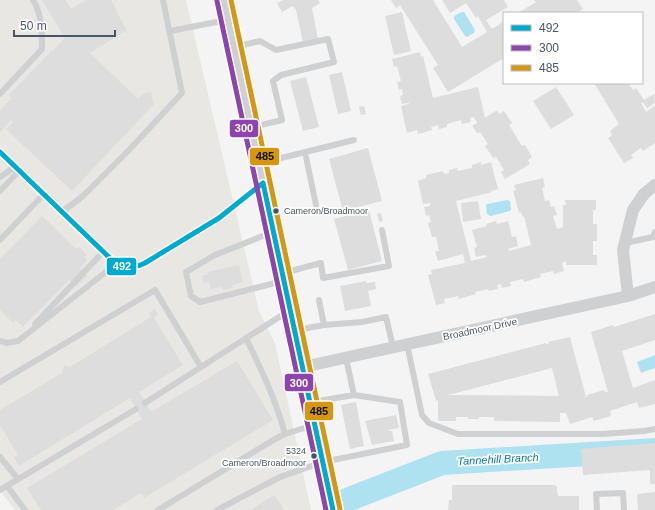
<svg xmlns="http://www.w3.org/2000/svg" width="655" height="510" viewBox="0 0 655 510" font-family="Arial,sans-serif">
  <rect width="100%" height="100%" fill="#f4f4f4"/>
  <!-- commercial -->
  <path fill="#e8e7e3" d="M0,0H186L259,311L275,343L311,510H15L0,491Z"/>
  <!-- water -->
  <path fill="#aee2f0" d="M462,12H464L475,30L474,33L467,37L465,36L454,19V16Z
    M507,200L510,201L511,209L510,211L490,216L487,214L486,206L487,204Z
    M655,355V368L641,373L637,362Z"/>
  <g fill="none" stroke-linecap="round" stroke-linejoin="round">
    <!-- river -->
    <path stroke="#aee2f0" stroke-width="24" d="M347,500L442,463L655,450"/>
  </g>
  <!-- building -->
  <path fill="#ddddde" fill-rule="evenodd" d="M42,0H66L71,9L86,0H111L117,10L116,11L127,30L90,53L138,99L143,94L151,92L154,104L72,191L6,129L13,122L11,120L0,132V110L12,98L9,95L52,50L53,51L65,38Z
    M283,0H318L320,3L312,8L318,39L303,42L296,10L293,6L282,12L277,3Z
    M391,0H433L462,47L487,32L478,16L476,18L466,3L450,13L442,0H504L508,7L486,20L492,29L504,21V58L448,92L433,68L438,65L400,5L396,8Z
    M534,0H577L583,9L576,13H518L536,2Z
    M402,12L411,51L394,55L385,16Z
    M420,52L421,57L423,56L433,98L478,87L485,118L497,110L499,114L504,111L512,123L509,125L522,146L525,145L532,157L528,160L530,164L505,179L501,172L504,170L496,157L493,158L485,146L488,144L480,132L477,133L472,126L477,123L474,117L470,118L471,122L462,124L461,120L447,124V127L439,129L438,125L431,127L432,130L418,134L417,130L407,133L401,106L409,104V103L402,104L400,96L403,95L402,89L399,90L397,82L401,81L397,66L394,67L392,59Z
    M342,72L351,111L338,114L329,75Z
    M306,77L319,127L303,131L290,81Z
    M594,83H628L633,90L636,88L644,100L654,94L655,103L647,108L643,102L641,103L646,112L655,106V143L643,151L641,148L631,155L633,158L624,163L608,138L612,135L610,131L619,124Z
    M556,87L574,115L551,129L533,101Z
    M364,106L366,114L361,115L359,107Z
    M368,148L382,201L343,211L329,159Z
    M481,162V165L491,162L498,189L491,191L492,192L456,201L471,261L487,257L486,255L476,257L474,248L477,247L472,230L487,226L486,224L496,221L497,224L508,221L512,237L516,236L518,246L508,249L509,251L531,245L524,216L523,217L521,212L519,213L513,191L516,190L514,185L543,178L545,187L542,188L545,201L549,200L551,207L554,206L557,215L553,216L557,229L563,227V205H566L565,200H596V210H593V224H597V241H593V255H597V265H566V261L562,263L564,271L554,274L553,271L540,274L541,277L524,282L523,279L510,282L511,286L502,288L501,284L497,285L498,289L489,291L488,289L475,292L476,294L459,299L458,296L444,299L445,303L436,305L428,275L432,274L431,270L465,263L463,254L438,261L435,251H439L436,237H432L428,223L431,222L429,215L426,216L424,207L430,206V203L423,204L418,181L426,178V175L443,171L444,174L449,173V170L457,168L458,171L472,168V165Z
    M478,201L481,219L463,222L461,203Z
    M369,210L382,261L348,270L334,219Z
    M381,213L383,221L379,222L377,214Z
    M42,216L76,249L79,247L87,255L84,257L87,260L80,268L88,276L76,287L69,280L23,327L16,320L13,323L0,310V259Z
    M239,265L243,282L232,285L233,288L223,290L222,287L211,289L209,282L204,283L202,276L208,274L207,272Z
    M366,281V283L375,282L376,289L368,291L371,306L345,311L340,286Z
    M155,309L158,315L154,318L183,365L139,392L151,412L237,361L273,420L144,498L141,493L113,510H41L27,488L142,419L130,398L19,466L13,457L18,455L0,425V410L62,373L64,365L70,367L151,317L149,313Z
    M655,314V340L622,351L633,388L655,380V404L639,408L637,402L610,411L611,416L594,421L592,417L570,424L566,413H560V422L494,421V417H479V419H468V417H456V421H438V400L436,401L428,374L546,343V344H549L548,342L570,337L586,397H587V395L604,390L605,392H608L591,332L613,325L614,327ZM552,368L559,396L448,395Z
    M356,402L364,446L350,449L341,405Z
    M396,415L399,428L388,430L389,431H392L394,441L372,445L365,421Z
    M655,443V484H650V470L583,475L581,449Z
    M452,485H554L557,486V493H558V496H579V510H448L449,500H452Z
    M655,492V510H638L637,494Z
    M275,495L284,510H250Z"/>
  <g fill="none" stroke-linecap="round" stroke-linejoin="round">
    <!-- service -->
    <path stroke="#ced0d2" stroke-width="6" d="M170,31L227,20
      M235,47L260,41L276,50L328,39L334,62L281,75L273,81L282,120L253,127
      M0,94L42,49C42,33 42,14 33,0
      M0,152L116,264C127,270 134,268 145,263L219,218L262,184
      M305,152L316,205
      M261,163L354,140
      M0,177L15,167
      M0,191L19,171
      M62,212L83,196L129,150L182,93L163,0
      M273,232L215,255L186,272L191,296L200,302L283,281
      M0,240L43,195
      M625,243L653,237L655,232
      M283,273L321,263L323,278L389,266L382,230
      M319,300L324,325
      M35,324L103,252
      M296,330L324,325L362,322L386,317L393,347
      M246,338C261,369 276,400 285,434
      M0,341L7,343L18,341L116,264
      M407,344L422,415L429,423L458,434H602L644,431L655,429
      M346,358L354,395
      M0,382L155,290L201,367
      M145,403L290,310
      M0,457L18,479
      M7,486L25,510
      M0,490L136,409
      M158,510L275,439L285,434L314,425
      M217,510L280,477L323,462L407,445L400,402L354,395L312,402
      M597,510L596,494L623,493L624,510"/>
    <!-- minor -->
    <path stroke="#ced0d2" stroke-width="12" d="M628,296L623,250L633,210L644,194L655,185
      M303,367L628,296L655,287"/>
    <!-- secondary -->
    <path stroke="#ced0d4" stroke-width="17" d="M224,0L333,510"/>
    <defs>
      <path id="bus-1" d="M0,152L116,264C126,269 135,268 145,263L219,218L263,183
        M263,183L333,510"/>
      <path id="bus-2" d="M217,1L326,510"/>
      <path id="bus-3" d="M231,0L340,509"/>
    </defs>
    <!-- bus-1 casing -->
    <use href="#bus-1" stroke="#fff" stroke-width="8"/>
    <!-- bus-2 casing -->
    <use href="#bus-2" stroke="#fff" stroke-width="8"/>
    <!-- bus-3 casing -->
    <use href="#bus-3" stroke="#fff" stroke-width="8"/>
    <!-- bus-1 -->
    <use href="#bus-1" stroke="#00a9ce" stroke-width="5"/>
    <!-- bus-2 -->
    <use href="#bus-2" stroke="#8e44ad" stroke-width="5"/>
    <!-- bus-3 -->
    <use href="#bus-3" stroke="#d49613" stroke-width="5"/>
  </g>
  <!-- markers -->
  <g fill="#4a5661" stroke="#fff" stroke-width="1.5">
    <circle cx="276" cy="211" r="3.5"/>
    <circle cx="314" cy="456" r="3.5"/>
  </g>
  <g text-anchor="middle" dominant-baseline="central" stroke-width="3.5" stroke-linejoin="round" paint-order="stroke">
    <!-- bus labels -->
    <g font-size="9" fill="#4a5661" stroke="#fff" text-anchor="start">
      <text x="284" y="211">Cameron/Broadmoor</text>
      <text x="306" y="451" text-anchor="end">5324<tspan x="306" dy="12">Cameron/Broadmoor</tspan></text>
    </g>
    <!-- street labels -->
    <g font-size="10" fill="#4a5661" stroke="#fff">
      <text transform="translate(480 329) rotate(-12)">Broadmoor Drive</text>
    </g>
    <!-- water labels -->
    <g font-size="11" font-style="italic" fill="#0c7c9b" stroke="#fff">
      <text transform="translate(498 459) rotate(-3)">Tannehill Branch</text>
    </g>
  </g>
  <g stroke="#fff" stroke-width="1.5">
    <rect x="229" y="119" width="30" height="19" rx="4" fill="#8e44ad"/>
    <rect x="249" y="147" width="31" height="19" rx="4" fill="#d49613"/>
    <rect x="106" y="257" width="31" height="19" rx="4" fill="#00a9ce"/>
    <rect x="284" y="373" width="30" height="19" rx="4" fill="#8e44ad"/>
    <rect x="304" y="401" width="30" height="20" rx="4" fill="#d49613"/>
  </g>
  <g font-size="11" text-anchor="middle" font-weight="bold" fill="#fff">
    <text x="244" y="132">300</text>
    <text x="122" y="270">492</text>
    <text x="299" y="387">300</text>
  </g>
  <g font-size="11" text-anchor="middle" font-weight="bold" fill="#111">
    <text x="265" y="160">485</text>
    <text x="319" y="415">485</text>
  </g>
  <!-- legend -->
  <rect x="503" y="12" width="140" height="72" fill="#ffffff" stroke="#b7bbc0"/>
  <rect x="511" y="25" width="20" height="6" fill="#00a9ce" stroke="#b7bbc0"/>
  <text x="539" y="32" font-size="12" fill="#4a5661">492</text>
  <rect x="511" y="45" width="20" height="6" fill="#8e44ad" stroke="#b7bbc0"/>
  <text x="539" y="52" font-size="12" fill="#4a5661">300</text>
  <rect x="511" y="65" width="20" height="6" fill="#d49613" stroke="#b7bbc0"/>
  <text x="539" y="72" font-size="12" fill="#4a5661">485</text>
  <!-- scale -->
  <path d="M14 30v6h101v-6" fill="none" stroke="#4a5661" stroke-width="2"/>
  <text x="20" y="30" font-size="12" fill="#4a5661" stroke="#ffffff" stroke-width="3" paint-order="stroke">50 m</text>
</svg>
